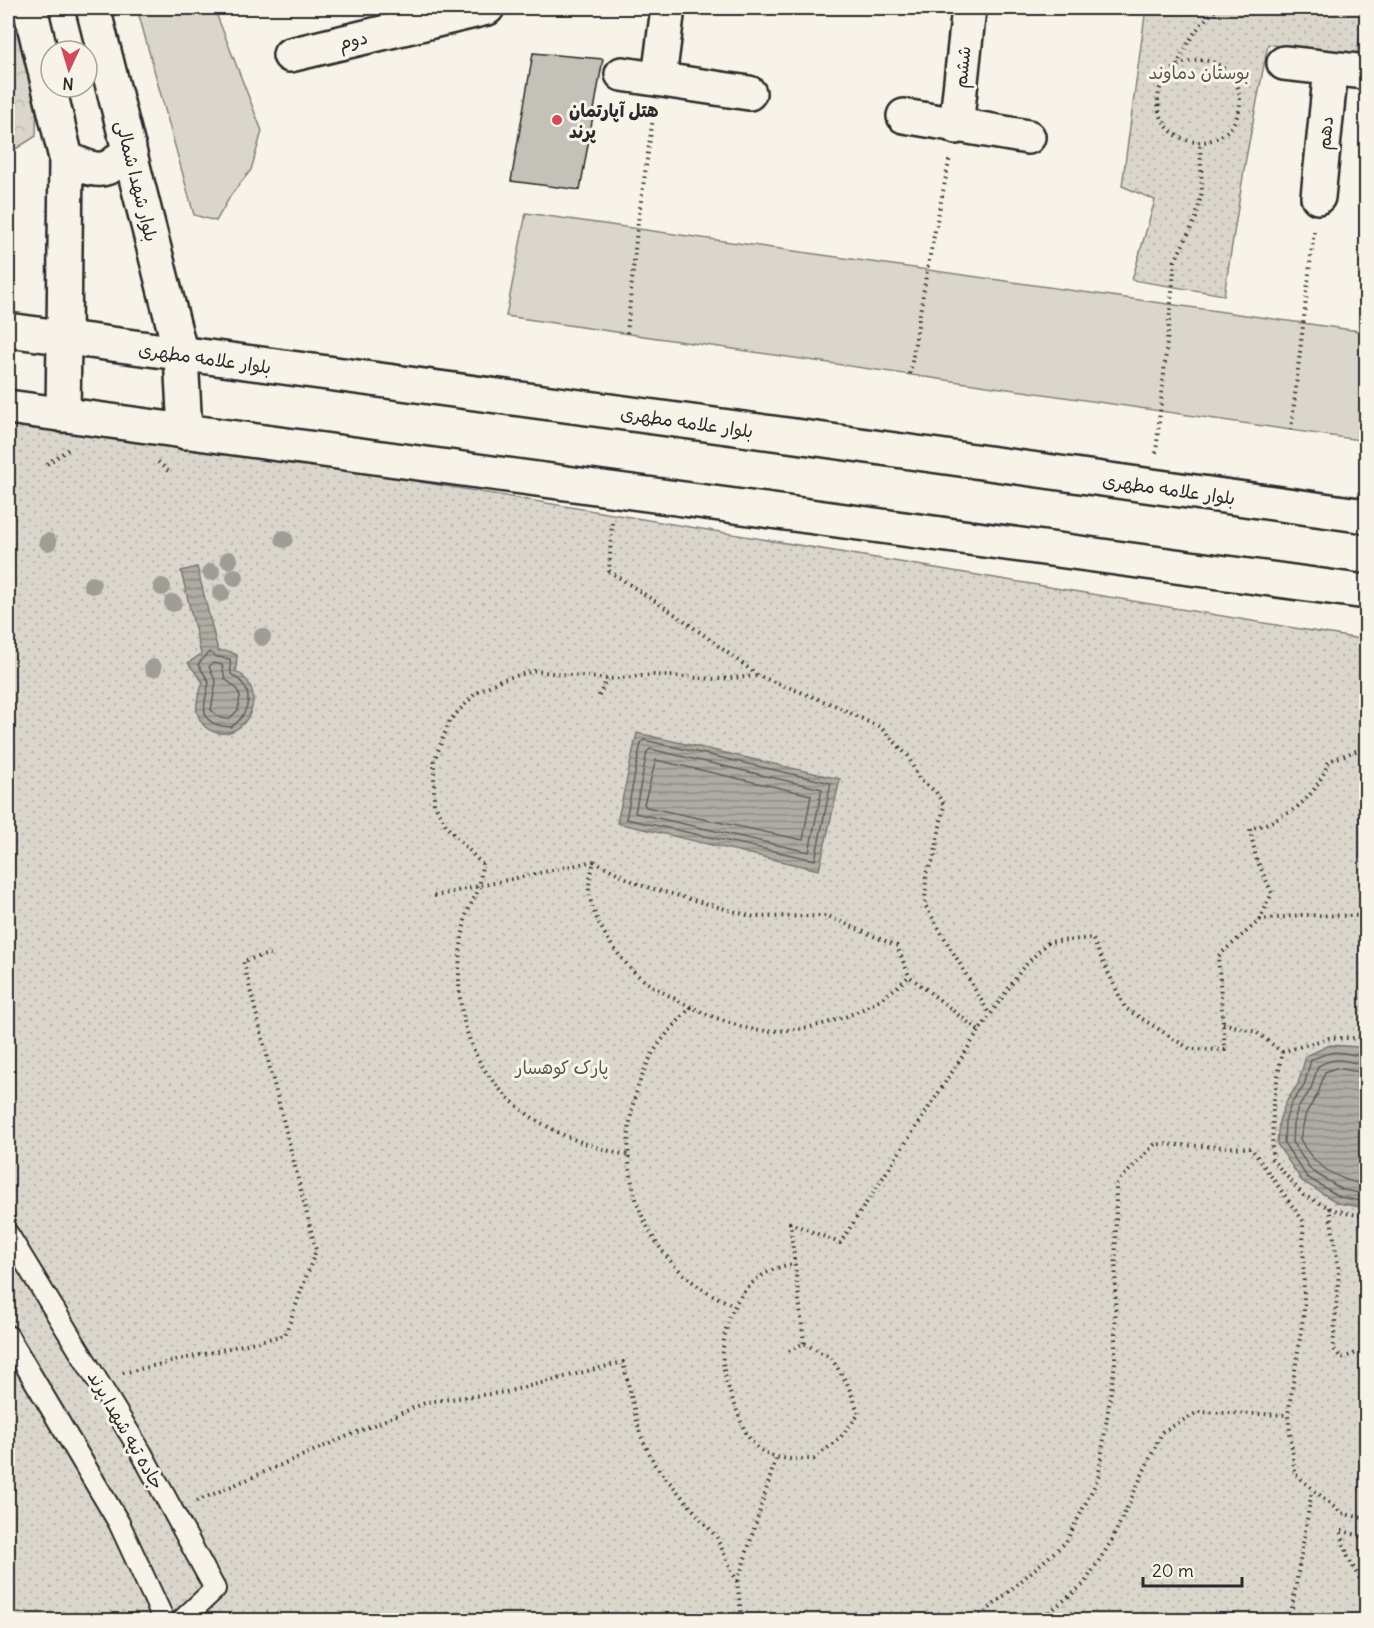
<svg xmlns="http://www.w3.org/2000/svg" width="1374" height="1628" viewBox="0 0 1374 1628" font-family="Delius,'Playpen Sans Arabic',sans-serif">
  <defs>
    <pattern id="forest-crowns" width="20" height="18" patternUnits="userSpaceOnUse" patternTransform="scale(1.5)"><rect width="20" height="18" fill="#dad6cc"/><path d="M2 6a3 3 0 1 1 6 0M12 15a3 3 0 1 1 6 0" fill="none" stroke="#bbb8af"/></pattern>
    <pattern id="park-dots" width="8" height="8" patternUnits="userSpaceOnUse" patternTransform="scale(1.5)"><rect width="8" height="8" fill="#dad6cc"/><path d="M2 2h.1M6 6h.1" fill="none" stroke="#bbb8af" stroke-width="1.8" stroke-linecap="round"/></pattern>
    <pattern id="water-rules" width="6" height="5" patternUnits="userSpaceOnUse" patternTransform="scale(1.5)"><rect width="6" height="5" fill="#afaca4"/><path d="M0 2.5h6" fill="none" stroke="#8f8c86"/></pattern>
  </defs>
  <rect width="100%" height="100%" fill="#f7f3e8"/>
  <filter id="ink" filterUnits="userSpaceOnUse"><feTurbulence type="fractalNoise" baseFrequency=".0167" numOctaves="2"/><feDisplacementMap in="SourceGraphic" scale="12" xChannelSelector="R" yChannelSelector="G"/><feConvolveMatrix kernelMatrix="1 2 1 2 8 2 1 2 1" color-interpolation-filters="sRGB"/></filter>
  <g filter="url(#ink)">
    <!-- grass -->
    <path fill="#dad6cc" stroke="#82807c" stroke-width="1.5" d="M137,8H214L262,131L251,170L231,195L216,221L194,215Z
      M526,213L1366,332V441L506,316Z"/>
    <!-- forest -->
    <path fill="url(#forest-crowns)" stroke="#82807c" stroke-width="1.5" d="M8,8H21L37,81L36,136L11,152L8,149Z"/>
    <!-- park -->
    <path fill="url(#park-dots)" stroke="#82807c" stroke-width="1.5" d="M1146,8H1364L1356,60L1268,44L1246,158L1224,295L1132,280L1155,200L1122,186Z
      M8,413L1366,640V1620H8Z"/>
    <!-- water -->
    <path fill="url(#water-rules)" stroke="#7a7874" stroke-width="1.5" d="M197,567L218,651H228L237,655L236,671C248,679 254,688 253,702C249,736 208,745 198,715C194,704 200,692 203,682L188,663L201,654L181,571Z
      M637,733L840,779L819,870L617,823Z
      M1330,1045L1359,1047L1366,1052V1208L1338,1203L1302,1181L1277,1144L1279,1121L1286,1102L1298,1084L1306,1056Z"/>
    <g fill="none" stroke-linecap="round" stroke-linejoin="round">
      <!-- shore -->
      <path stroke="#605f5b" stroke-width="1.5" d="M210,652L217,657L230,659L231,674C234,677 240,680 243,684C254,699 245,718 231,727C196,725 204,706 209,682L198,664Z
        M213,663L222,665L225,679L236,688L240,696L238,710L229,719L220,718L211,710L216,682L209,667Z
        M644,740L831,783L815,860L626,819L641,743Z
        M650,749L822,789L809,852L635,813L647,752Z
        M656,760L811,795L803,840L646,807L644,804Z
        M1366,1057C1340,1053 1339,1047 1311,1060L1304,1086L1291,1104L1285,1122L1284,1143L1307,1177L1340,1197L1366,1202
        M1366,1064C1344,1063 1341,1054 1318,1066L1311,1089L1298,1108L1293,1124L1292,1142L1312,1171L1343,1190L1366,1194
        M1366,1073L1335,1068L1325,1072L1318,1094L1306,1113L1300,1139C1313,1166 1338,1180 1366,1185"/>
    </g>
    <!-- building -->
    <path fill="#c4c1b9" stroke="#2b2b2b" stroke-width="1.5" d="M533,53L603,59L580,190L511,181Z"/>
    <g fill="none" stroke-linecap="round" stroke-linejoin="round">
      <defs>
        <path id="service" d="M8,1234L141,1452L215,1589L182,1620
          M8,1336L119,1523L164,1620"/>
        <path id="minor" d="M290,55L487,8
          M1284,63L1366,72
          M622,74L749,93
          M659,78L668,8
          M904,116L1028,137
          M956,127L969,8
          M1318,197L1331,68"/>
        <path id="tertiary" d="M30,8L66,158L64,338
          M93,8L181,355
          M66,158C95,173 109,176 129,148"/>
        <path id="secondary" d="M8,330L810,438L1366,516
          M181,355L185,432
          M8,407L1366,592
          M63,415L64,338"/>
      </defs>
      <!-- service casing -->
      <use href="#service" stroke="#2b2b2b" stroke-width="24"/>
      <!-- minor casing -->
      <use href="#minor" stroke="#2b2b2b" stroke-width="38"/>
      <!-- tertiary casing -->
      <use href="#tertiary" stroke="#2b2b2b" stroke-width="38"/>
      <!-- secondary casing -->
      <use href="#secondary" stroke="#2b2b2b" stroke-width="38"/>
      <!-- path -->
      <path stroke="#2b2b2b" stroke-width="4" stroke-dasharray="1.5 4.5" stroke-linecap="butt" d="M1158 101a41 41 0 1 1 82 0a41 41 0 1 1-82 0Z
        M1177,66C1187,42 1198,24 1218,8
        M8,202L12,297
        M627,333L637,229L654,111
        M910,374L927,270L950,157
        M1291,430L1314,230
        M1156,453L1175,261L1196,218L1202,191L1200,142
        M158,462L169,472
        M47,464L69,449
        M612,523L609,571L682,619L759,676L834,705L881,728L908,756L919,779L936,792L944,805L934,859L926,873L925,905L990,1015
        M599,696L607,679
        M594,861L640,885L754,917L827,916L897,946L909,976L979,1031L1022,969L1048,942L1092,938L1125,1008L1190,1049L1225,1050L1218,956L1260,920L1301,915L1366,916
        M434,896L594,861C592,871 588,883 589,893C593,920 614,952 633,971C654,993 734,1030 764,1031C817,1032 872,1013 909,976
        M1260,920L1272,893L1256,858L1250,829C1291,817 1314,800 1329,761L1366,747
        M691,1007C676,1024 658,1041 648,1062C610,1140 627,1237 701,1288C711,1295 723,1300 733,1305
        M1223,1023L1256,1032L1282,1052L1273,1105L1272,1159L1303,1195L1334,1210L1366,1217
        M1282,1052L1329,1038H1366
        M627,1155C533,1136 458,1080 459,975C459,957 462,934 466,916C469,906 476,897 479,887C481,880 481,871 482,864L447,827L434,803V761L450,720L475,694L500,680L534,671L607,679L654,675L716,679L759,676
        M1329,1207L1339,1271L1333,1348L1341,1358L1366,1350
        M804,1343L790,1223L840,1243L979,1031
        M789,1351L804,1343L831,1358L847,1383L859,1414L840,1438L814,1459C796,1459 777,1461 761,1450C747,1441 741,1422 736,1408C729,1391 721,1369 723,1350C725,1307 751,1269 795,1264
        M123,1373L285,1335L316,1250L243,961L273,953
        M197,1501L427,1402L506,1392L623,1362L640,1434L655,1465L717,1538L737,1582L742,1620
        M1366,1538L1340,1530L1348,1557L1366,1591
        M738,1581L776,1458
        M976,1620L1066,1542L1098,1479L1115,1363L1116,1184L1155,1144L1251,1148L1303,1221L1304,1312L1288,1415L1295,1474L1341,1513L1366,1519
        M1040,1620L1084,1584L1112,1540L1162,1432L1198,1412L1288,1415
        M1290,1620L1312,1490"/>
      <!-- service -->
      <use href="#service" stroke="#f7f3e8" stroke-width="20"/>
      <!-- minor -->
      <use href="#minor" stroke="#f7f3e8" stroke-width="33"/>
      <!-- tertiary -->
      <use href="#tertiary" stroke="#f7f3e8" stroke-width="33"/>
      <!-- secondary -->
      <use href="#secondary" stroke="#f7f3e8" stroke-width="33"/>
    </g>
    <!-- trees -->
    <g fill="#9f9d96">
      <circle cx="284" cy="539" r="9"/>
      <circle cx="48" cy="542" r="9"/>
      <circle cx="229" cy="560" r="9"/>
      <circle cx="211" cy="572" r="9"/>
      <circle cx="235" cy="577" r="9"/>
      <circle cx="92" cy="585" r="9"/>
      <circle cx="162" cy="587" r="9"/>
      <circle cx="221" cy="593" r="9"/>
      <circle cx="173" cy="603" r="9"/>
      <circle cx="262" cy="637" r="9"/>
      <circle cx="153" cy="668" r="9"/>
    </g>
  </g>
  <!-- markers -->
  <circle fill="#d1495b" stroke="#f7f3e8" stroke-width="2" cx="557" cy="120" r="6"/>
  <g text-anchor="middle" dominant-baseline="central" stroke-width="6" stroke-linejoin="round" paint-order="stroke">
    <!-- street labels -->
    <g font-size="18" fill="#2b2b2b" stroke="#f7f3e8">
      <text transform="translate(353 40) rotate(-14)">دوم</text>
      <text transform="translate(962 67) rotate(-84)">ششم</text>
      <text transform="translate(1325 133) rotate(-84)">دهم</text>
      <text transform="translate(137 181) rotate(76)">بلوار شهدا شمالی</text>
      <text transform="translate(205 358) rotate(8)">بلوار علامه مطهری</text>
      <text transform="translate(687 422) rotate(8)">بلوار علامه مطهری</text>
      <text transform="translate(1169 489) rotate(8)">بلوار علامه مطهری</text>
      <text transform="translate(126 1430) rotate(60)">جاده تپه شهدا پرند</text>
    </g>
    <!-- park labels -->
    <g font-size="18" fill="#575653" stroke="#f7f3e8">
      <text x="1199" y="72">بوستان دماوند</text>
      <text x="562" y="1067">پارک کوهسار</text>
    </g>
    <!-- poi labels -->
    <g font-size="18" font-weight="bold" fill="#2b2b2b" stroke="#f7f3e8" text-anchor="start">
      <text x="569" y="110">هتل آپارتمان<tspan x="569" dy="21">پرند</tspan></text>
    </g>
  </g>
  <!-- margin -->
  <rect width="1374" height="1628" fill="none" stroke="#f7f3e8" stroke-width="30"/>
  <rect x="15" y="15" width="1344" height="1598" fill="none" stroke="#2b2b2b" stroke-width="2" filter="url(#ink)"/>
  <!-- north arrow -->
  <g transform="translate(69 69) rotate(184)"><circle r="28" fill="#f7f3e8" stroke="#a5a39c" stroke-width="1.5"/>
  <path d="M0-4.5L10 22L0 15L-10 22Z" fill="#d1495b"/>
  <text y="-9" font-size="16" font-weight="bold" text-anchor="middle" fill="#2b2b2b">N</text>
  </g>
  <!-- scale -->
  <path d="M1143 1577v9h99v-9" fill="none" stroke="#2b2b2b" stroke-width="3"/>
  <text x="1152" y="1577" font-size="18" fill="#2b2b2b" stroke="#f7f3e8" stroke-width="4.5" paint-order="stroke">20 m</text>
</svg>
